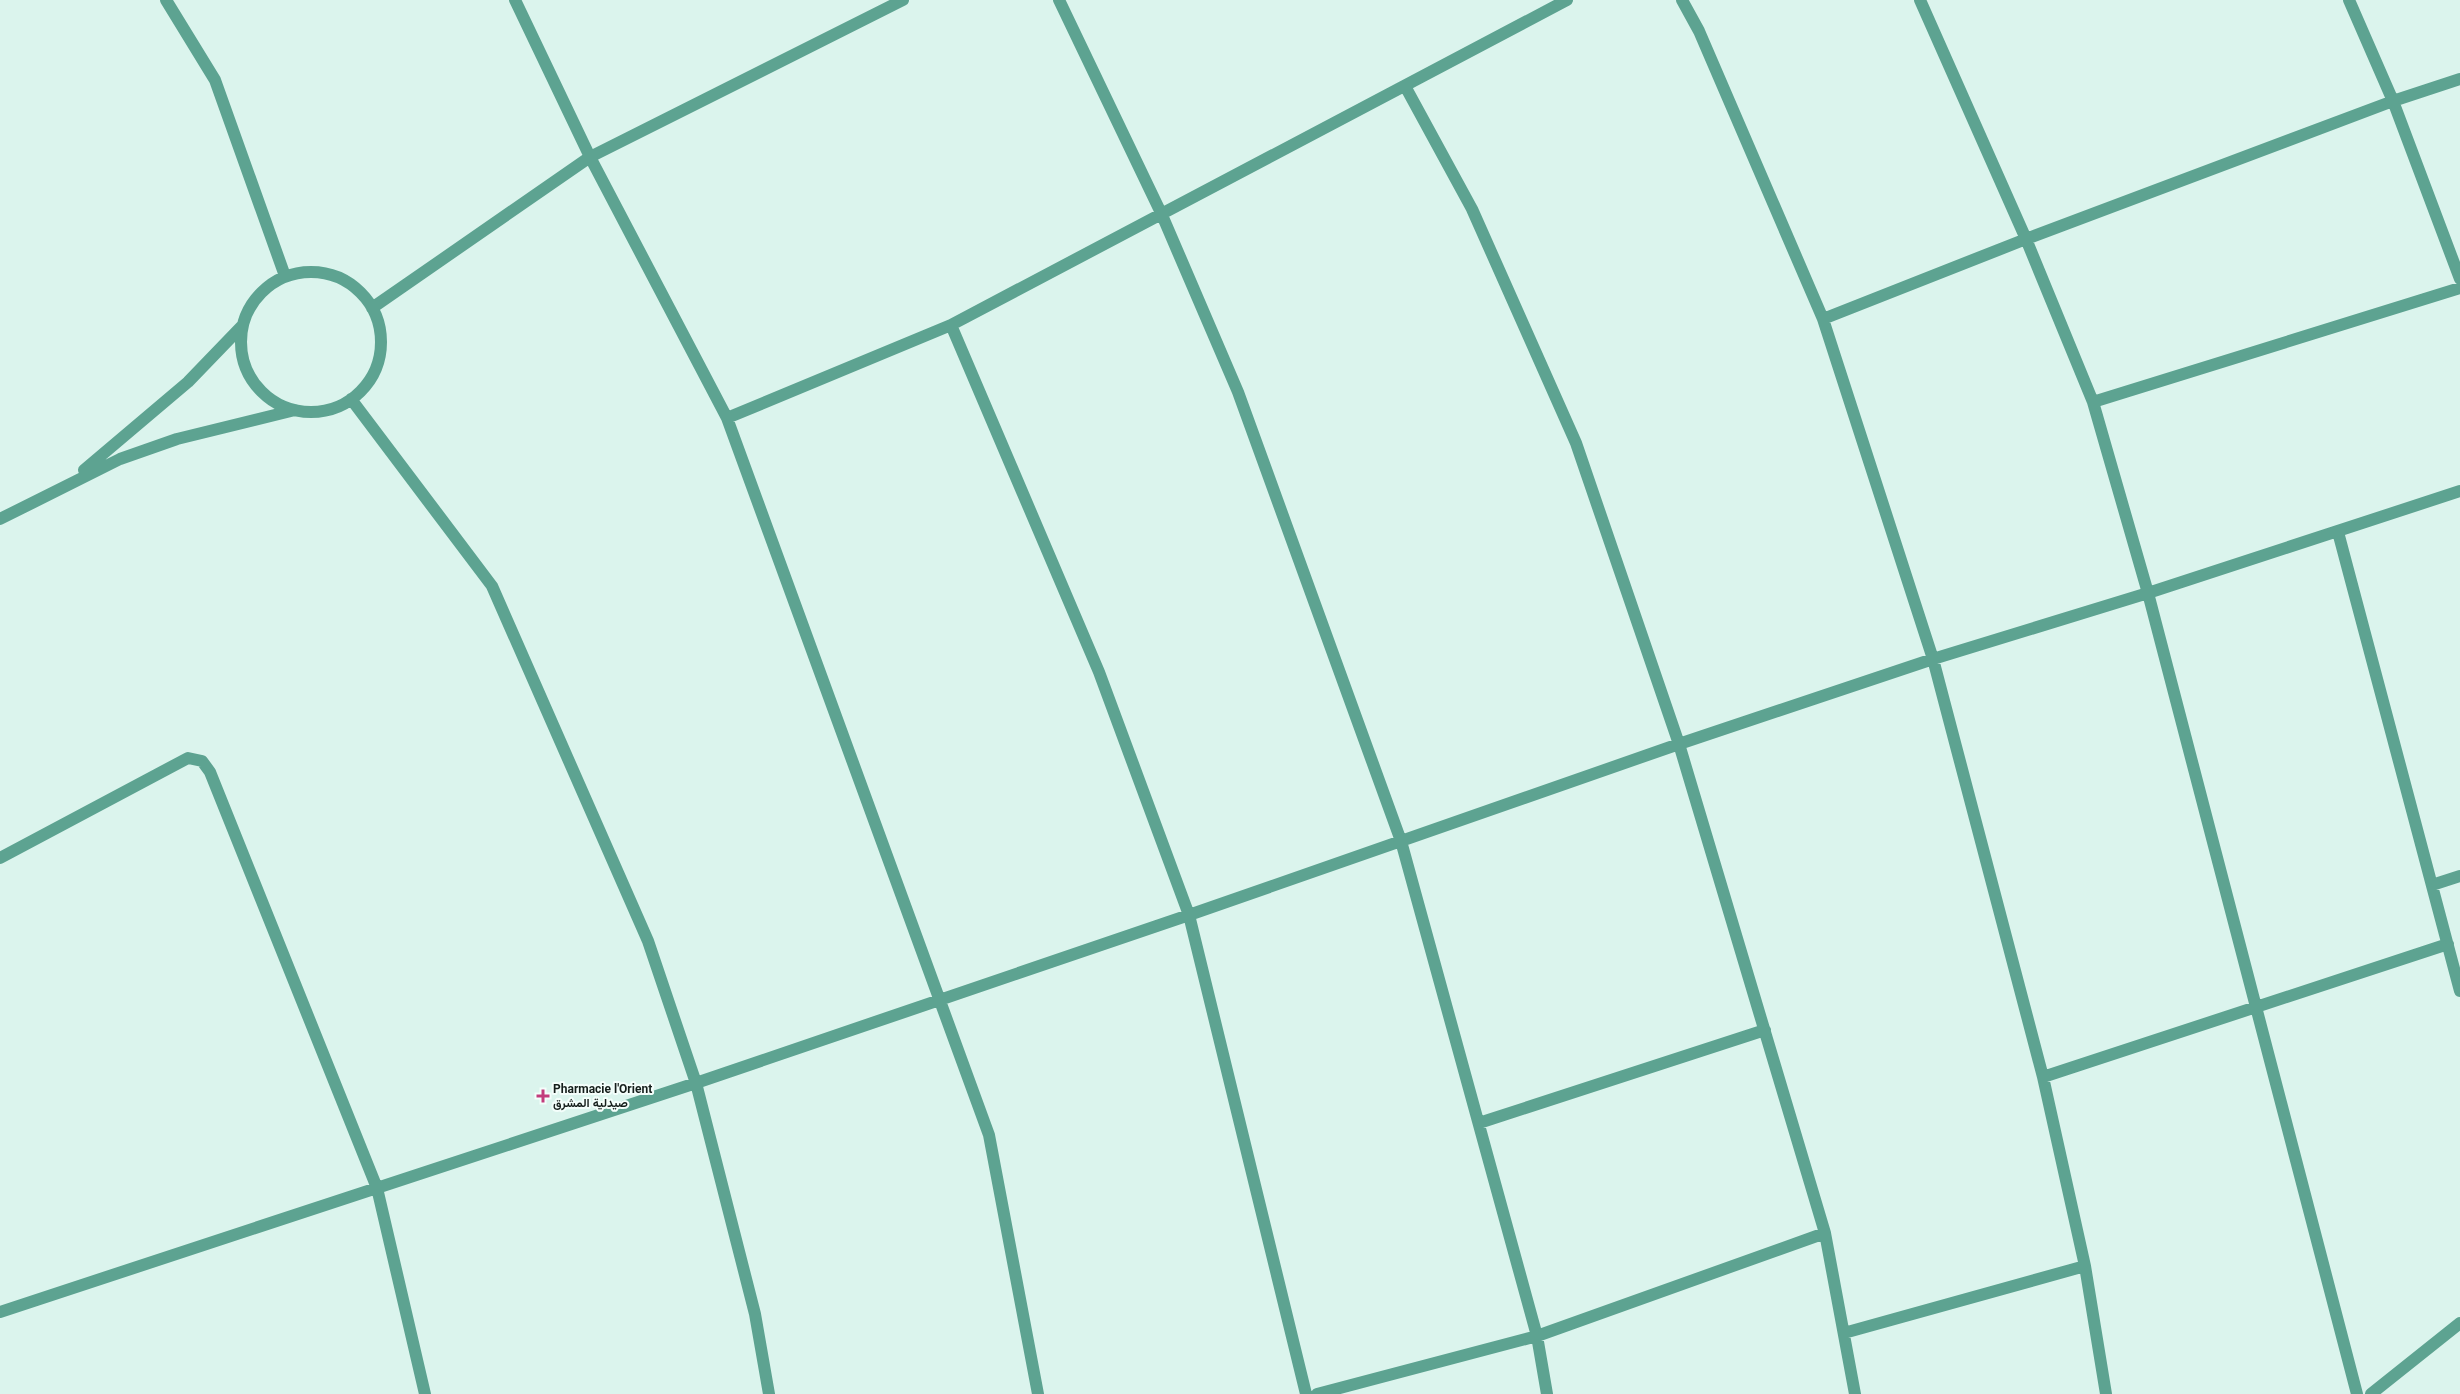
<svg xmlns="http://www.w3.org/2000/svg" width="2460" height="1394" viewBox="0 0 2460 1394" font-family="Roboto,Vazirmatn,sans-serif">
  <rect width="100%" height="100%" fill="#dbf4ed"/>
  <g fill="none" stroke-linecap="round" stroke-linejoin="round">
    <!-- minor -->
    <path stroke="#5da391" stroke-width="12" d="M166,0L215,80L285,276
      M515,0L590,157L727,418L989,1135L1038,1394
      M1059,0L1162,215L1238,392L1401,841L1537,1336L1547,1394
      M1682,0L1699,31L1823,319L1933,659L2043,1077L2085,1266L2106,1394
      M1920,0L2026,239L2093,402L2148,593L2357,1394
      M2349,0L2393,101L2460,279
      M1405,86L1472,209L1576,443L1679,744L1825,1233L1855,1394
      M241 342a70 70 0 1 1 140 0a70 70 0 1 1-140 0Z
      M372,308L590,157L903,0
      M1823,319L2026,239L2393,101L2460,79
      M951,325L1099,672L1189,915L1306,1394
      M351,399L492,586L648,941L696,1083L755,1314L769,1394
      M2093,402L2460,288
      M727,418L951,325L1567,0
      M84,470L188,382L242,326
      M0,519L120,459L177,439L295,410
      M2338,532L2460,991
      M0,858L188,758L202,761L210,772L377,1188L425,1394
      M2432,885L2460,876
      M2043,1077L2448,944
      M1479,1123L1765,1030
      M0,1312L696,1083L1189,915L1679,744L1933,659L2148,593L2460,491
      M1844,1333L2085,1266
      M1317,1394L1537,1336L1825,1233
      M2371,1394L2460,1323"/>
  </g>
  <!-- markers -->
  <path fill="#c23c7c" stroke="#f4fefb" stroke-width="2" d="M540.5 1088.5h5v5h5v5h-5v5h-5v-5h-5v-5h5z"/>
  <g text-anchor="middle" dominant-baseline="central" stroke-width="4" stroke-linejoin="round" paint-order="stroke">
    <!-- poi labels -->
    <g font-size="12" font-weight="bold" fill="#151e1b" stroke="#f4fefb" text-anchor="start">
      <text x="553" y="1089">Pharmacie l'Orient<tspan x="553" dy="14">صيدلية المشرق</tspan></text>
    </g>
  </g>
</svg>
